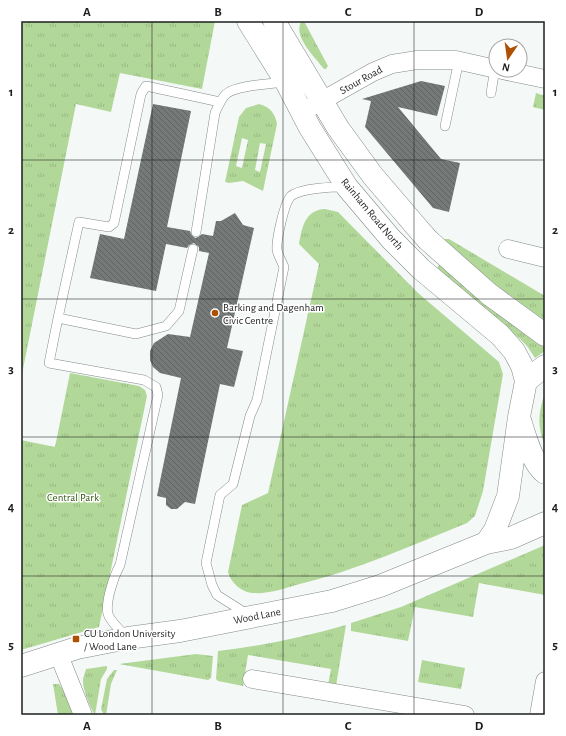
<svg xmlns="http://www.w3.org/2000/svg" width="566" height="736" viewBox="0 0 566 736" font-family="'Alegreya Sans',sans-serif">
  <defs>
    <pattern id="grass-tufts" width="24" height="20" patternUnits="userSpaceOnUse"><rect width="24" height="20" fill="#b2d899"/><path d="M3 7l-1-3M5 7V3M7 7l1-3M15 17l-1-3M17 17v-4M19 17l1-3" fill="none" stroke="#99b983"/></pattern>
    <pattern id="building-back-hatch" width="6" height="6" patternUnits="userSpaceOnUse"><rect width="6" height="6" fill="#757977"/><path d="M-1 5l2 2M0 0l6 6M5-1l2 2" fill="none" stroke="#5f6361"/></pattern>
  </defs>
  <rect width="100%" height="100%" fill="#f4f9f8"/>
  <!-- grass -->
  <path fill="url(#grass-tufts)" fill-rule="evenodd" d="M21,21H215L202,89L120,73L111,112L76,104L21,379Z
    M301,22L305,23L328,66L326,69H324C315,57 293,37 301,22Z
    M536,93L545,96V110L533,107Z
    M259,104C270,107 275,113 277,124L263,191L243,181L229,183L225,182L239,117L246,108ZM242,138L248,140L242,168L236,166ZM260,143L266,144L260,172L255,170Z
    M325,209L338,212L418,293L499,362L503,374L483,491L475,516L467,523C410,546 355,571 296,585C283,589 268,594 254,593C242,593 231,583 228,572L242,505L268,493L319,264L299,244C302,227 305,210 325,209Z
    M442,239H449L545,296V323L493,284Z
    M442,262L545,348V351L535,358L527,346L520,339L436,269Z
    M70,373L139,386L145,390L147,396L99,627L21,650V440L55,447Z
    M545,394V445C537,428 538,411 545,394Z
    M545,545V595L479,583L473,617L415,607L408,641L351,631V623L401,607Z
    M346,625L336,686L328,685L331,669L248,655L243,686L218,681L216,679L218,651C261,646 304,637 346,625Z
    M196,654L213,656L211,678L208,680L119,664Z
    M422,660L465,668L461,689L418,682Z
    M107,666V669L101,679L95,715C90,707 82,688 83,679C84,676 85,672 86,669Z
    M114,670H117L111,684L106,715H104L101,709L107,679Z
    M53,684H59L64,691L73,712L72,715H58Z"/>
  <!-- building -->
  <path fill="url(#building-back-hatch)" d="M421,81L445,86L437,116L398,107L441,159L460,163L449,212L433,208L365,127L371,101L362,99Z
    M153,104L191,111L167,227L190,231L191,234L195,238L198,237L202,234L213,236L216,221H221L235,213L243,225L254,228L227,348L243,351L234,387L220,384L195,504L185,502L177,509H171L166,505V498L157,496L181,378L160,373L153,367L150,360V351L154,343L168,334L190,337L209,253L199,251V247L194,243L189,245L187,248L166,244L156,291L90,278L100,234L124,239Z"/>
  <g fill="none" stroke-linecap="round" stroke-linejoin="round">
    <defs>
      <path id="lane" d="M491,93L495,68
        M445,126L459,60
        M196,232L215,113C218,106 221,99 226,94C237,85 270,84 285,82
        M58,318L79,222L109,227L114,223L141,94L146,86L220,102
        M247,614L217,595L212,585L206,563L220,495L233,484L250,416L257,400L284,267C282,262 278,255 277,250C276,241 284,203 291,196C301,188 332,187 345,187
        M126,637C121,630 111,623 108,614C105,602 114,576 120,565L158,395L156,387L144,380L49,363L58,318L136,334L166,326L179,311L193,249"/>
      <path id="street" d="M502,70L545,79
        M302,112L373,72L392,64L417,60H456L496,69
        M508,249L545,258
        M58,653L83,715
        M252,679L465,715
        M539,715L545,681"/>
      <path id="primary" d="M248,21L286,82L310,128L347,187L391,239L421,269L500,335L514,351L522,366L526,381
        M274,21L338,128L373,176L420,231L428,240L489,294L545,335
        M520,420C525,436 532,463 545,473
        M486,543L495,530L508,496L519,417L526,381L545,366
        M21,666L77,648L128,638L180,631L332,601L380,586L486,543L511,538L545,523"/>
    </defs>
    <!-- lane casing -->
    <use href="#lane" stroke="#848988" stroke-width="10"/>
    <!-- street casing -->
    <use href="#street" stroke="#848988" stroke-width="19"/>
    <!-- primary casing -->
    <use href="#primary" stroke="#848988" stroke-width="23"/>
    <!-- lane -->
    <use href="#lane" stroke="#fff" stroke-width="9"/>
    <!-- street -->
    <use href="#street" stroke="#fff" stroke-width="18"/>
    <!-- primary -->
    <use href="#primary" stroke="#fff" stroke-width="22"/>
  </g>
  <!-- grid -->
  <path fill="none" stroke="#1d1f1e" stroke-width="1" stroke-opacity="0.55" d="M152,21V715M283,21V715M414,21V715M21,160H545M21,299H545M21,437H545M21,576H545"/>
  <!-- markers -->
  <g fill="#af5001" stroke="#fff" stroke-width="1.5">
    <circle cx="215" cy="313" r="4"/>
    <rect x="72" y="635" width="8" height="8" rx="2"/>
  </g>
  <g text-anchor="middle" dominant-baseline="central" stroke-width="3" stroke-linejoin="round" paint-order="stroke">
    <!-- street labels -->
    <g font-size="11" fill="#1d1f1e" stroke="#fff">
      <text transform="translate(361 80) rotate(-29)">Stour Road</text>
      <text transform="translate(372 214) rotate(50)">Rainham Road North</text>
      <text transform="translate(257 616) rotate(-11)">Wood Lane</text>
    </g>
    <!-- poi labels -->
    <g font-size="11" fill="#1d1f1e" stroke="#fff" text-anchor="start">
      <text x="223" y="307">Barking and Dagenham<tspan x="223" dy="13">Civic Centre</tspan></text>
      <text x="84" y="633">CU London University<tspan x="84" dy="13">/ Wood Lane</tspan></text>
    </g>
    <!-- park labels -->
    <g font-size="11" fill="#355815" stroke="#fff">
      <text x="73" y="497">Central Park</text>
    </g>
  </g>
  <!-- border -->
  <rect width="566" height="736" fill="none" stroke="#ffffff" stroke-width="44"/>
  <!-- north arrow -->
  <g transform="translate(508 58) rotate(193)"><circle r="19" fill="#ffffff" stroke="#a5a5a5"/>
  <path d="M0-3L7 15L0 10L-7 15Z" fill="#af5001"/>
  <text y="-6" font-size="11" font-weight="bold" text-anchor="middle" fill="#1d1f1e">N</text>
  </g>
  <rect x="22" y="22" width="522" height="692" fill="none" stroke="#1d1f1e" stroke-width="1.5"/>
  <g font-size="13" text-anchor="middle" font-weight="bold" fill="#1d1f1e">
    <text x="87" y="16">A</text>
    <text x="218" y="16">B</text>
    <text x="348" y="16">C</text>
    <text x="479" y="16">D</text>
    <text x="11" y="96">1</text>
    <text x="555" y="96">1</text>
    <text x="11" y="234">2</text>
    <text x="555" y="234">2</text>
    <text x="11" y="373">3</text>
    <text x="555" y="373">3</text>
    <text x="11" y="511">4</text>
    <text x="555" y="511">4</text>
    <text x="11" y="649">5</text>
    <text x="555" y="649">5</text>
    <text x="87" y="730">A</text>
    <text x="218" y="730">B</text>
    <text x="348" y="730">C</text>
    <text x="479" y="730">D</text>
  </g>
</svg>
